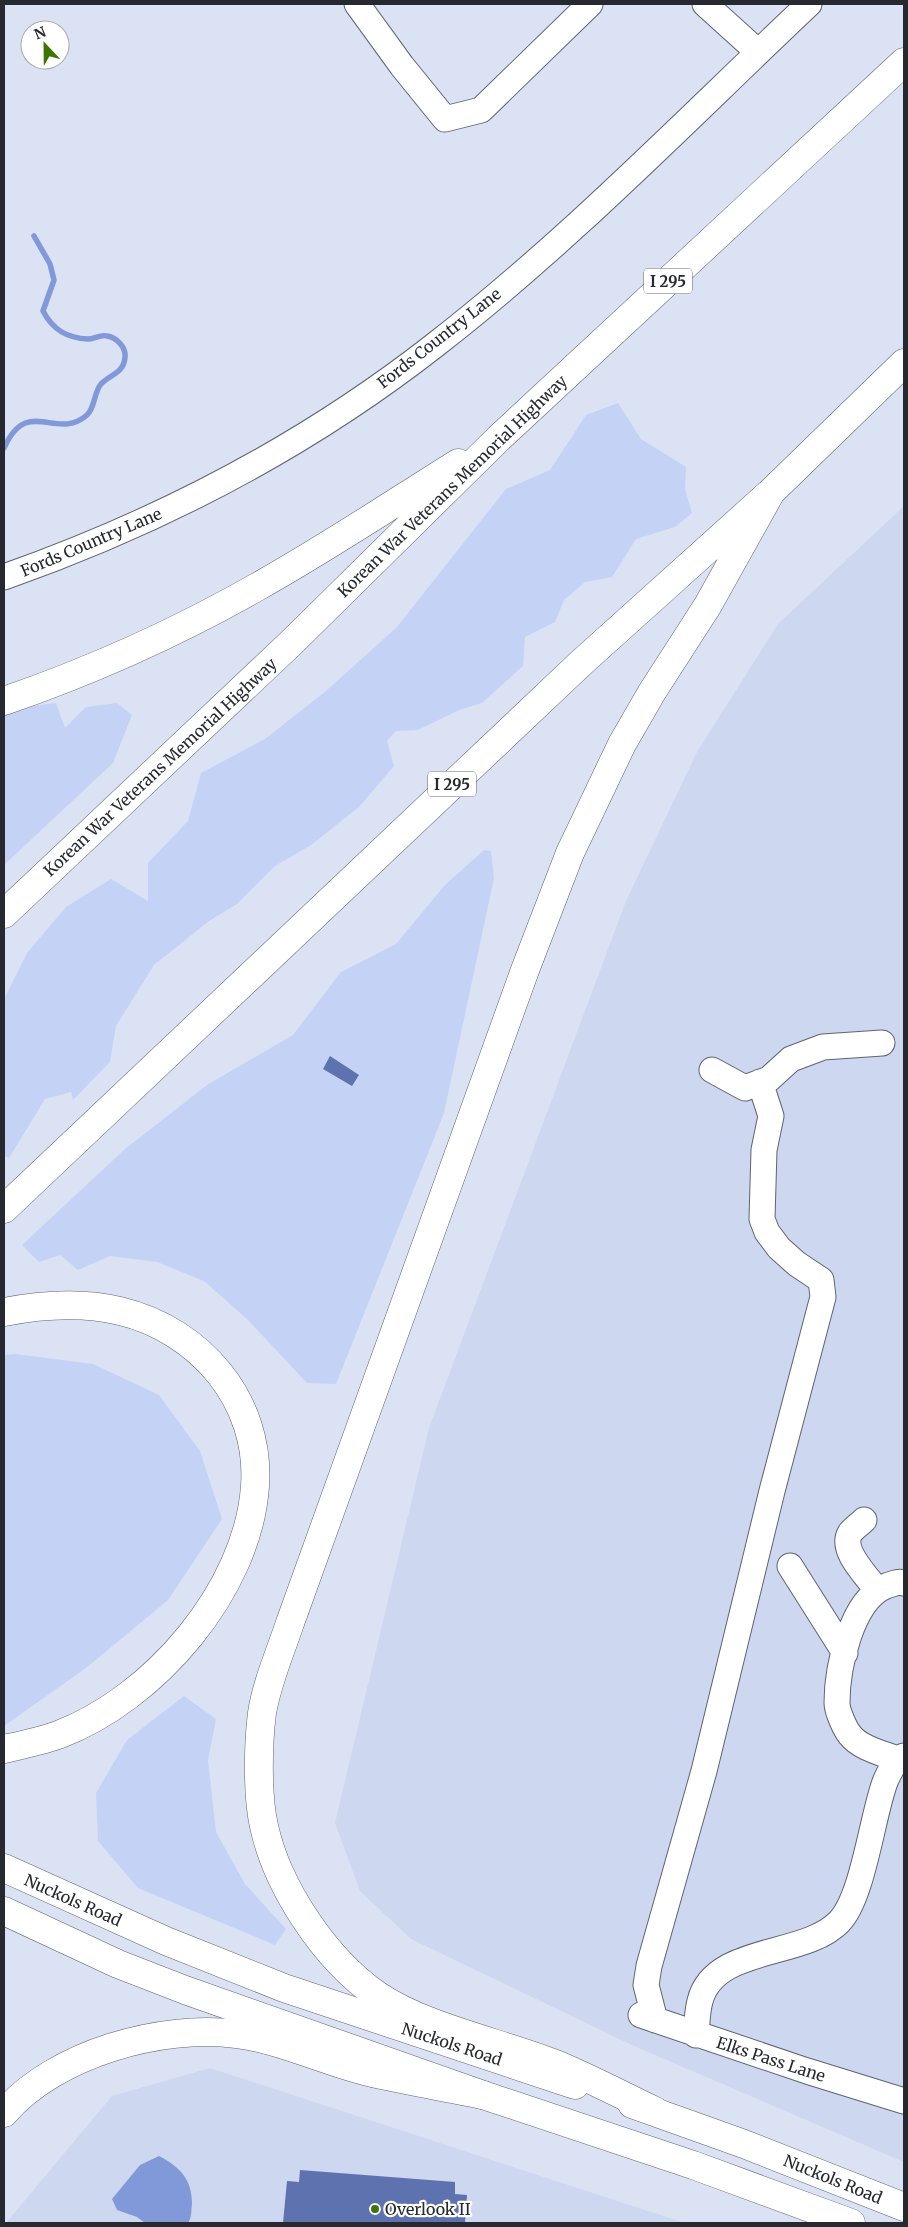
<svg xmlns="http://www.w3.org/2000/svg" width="908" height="2227" viewBox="0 0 908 2227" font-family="Merriweather,serif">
  <rect width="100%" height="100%" fill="#dbe2f4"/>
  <!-- built -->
  <path fill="#ced7f0" d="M904,506V2162L634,2046L411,1939L360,1891L335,1823L429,1428L626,901L697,752L778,624Z
    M210,2068L685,2223H6L112,2096Z"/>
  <!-- green -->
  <path fill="#c4d2f6" d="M618,403L641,439L686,467L685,489L692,513L675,527L636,539L612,577L585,582L564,600L555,622L525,637L523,666L482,703L459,710L418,730L396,731L387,741L394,766L359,807L311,845L275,866L237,904L209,921L154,965L116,1026L110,1062L73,1100L71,1092L45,1099L9,1158L4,1155V999L27,953L66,907L111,879L148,901V863L188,821L201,773L265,739L326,691L397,627L506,489L550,470L586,415Z
    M56,703L65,728L86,707L117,703L132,715L113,763L4,865V712L16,708Z
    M484,850L491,851L494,878L444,1113L336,1384L307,1383L247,1319L204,1281L157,1262L110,1256L78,1270L60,1255L39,1262L22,1245L125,1149L207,1085L293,1035L341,972L396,944L445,885Z
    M15,1354L93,1364L159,1395L200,1451L222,1519L168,1600L86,1668L4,1726V1355Z
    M184,1696L216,1719L208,1760L216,1832L245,1884L286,1929L275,1945L138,1888L98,1841L96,1793L127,1740Z"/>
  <!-- water -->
  <path fill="#8199d8" d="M159,2156C180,2167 192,2179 192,2204C191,2211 192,2217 188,2223H145L137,2217L117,2210L112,2199L140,2165Z"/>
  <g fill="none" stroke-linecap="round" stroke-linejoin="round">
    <!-- stream -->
    <path stroke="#8199d8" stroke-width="5.5" d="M4,448C28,395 56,442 87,415C95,408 94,392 101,384C111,374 124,373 125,357C126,347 116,337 107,336C101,334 94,339 88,339C67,338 53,330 43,311L54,280L50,264L34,236"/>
  </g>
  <!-- building -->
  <path fill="#5d72af" d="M330,1056L359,1075L352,1086L323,1069Z
    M300,2170L455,2182V2194L467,2195L465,2223H283L287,2181L299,2182Z"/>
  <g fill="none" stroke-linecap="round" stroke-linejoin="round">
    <defs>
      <path id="minor" d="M357,4L402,66L445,119L481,110L590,4
        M705,4L758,52
        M4,577C157,523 306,446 435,345C568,242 687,119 809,4
        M712,1070L745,1088L769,1079L791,1059L823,1047L882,1043
        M864,1520C860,1524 853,1529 850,1533C840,1551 867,1576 877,1590
        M790,1566L845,1653
        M897,1759C882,1753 860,1748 850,1735C845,1729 837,1711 837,1703C837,1669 851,1600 886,1586C893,1584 897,1581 904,1583
        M641,2015L807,2071L904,2101
        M655,2020L646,1985L649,1966L704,1771L772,1491L823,1297L821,1280L797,1264L779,1248L767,1232L762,1219L764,1150L771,1116L760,1082
        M696,2035C697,2024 697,2012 700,2001C714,1945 804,1958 839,1922C863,1898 872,1817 885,1782C888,1774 893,1766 897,1759L904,1756"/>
      <path id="major" d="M4,1868L166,1941L284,1988L575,2085
        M4,1911L118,1964L185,1990L483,2095L693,2165L851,2223
        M632,2104L744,2144L904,2207"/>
      <path id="highway" d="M4,701C91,671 176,633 257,587C325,549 391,505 458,463
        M4,914L292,642L499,438L904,62
        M4,1209L581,663L771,492L904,363
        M4,1312C40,1305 83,1302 120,1311C200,1330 261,1401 255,1486C248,1590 154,1699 58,1735C41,1741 22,1745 4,1749
        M655,2111C621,2095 588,2077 553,2063C499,2042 424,2027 377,1995C325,1959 277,1887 264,1826C257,1796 258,1744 262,1713C267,1682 280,1653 290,1623L525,970L570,853L622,744L652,692L708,605L771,492
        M4,2113C55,2054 160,2024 237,2034C282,2040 324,2061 368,2072C406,2081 445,2087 483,2095"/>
    </defs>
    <!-- minor casing -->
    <use href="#minor" stroke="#5e6473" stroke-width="27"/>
    <!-- major casing -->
    <use href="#major" stroke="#5e6473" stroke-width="29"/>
    <!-- highway casing -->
    <use href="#highway" stroke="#5e6473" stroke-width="29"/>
    <!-- minor -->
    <use href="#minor" stroke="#fff" stroke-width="25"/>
    <!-- major -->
    <use href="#major" stroke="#fff" stroke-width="28"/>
    <!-- highway -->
    <use href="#highway" stroke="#fff" stroke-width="28"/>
  </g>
  <!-- markers -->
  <circle fill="#3f7400" stroke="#fff" stroke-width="2" cx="375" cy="2209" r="5"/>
  <g text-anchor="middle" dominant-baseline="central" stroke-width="4.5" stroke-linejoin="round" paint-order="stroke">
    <!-- shield labels -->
    <g fill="#fff" stroke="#67696d" stroke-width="1">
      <rect x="644" y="268.5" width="48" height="25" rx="4"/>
      <rect x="428" y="771.5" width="48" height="25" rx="4"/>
    </g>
    <g font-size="15" font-weight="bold" fill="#26292f">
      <text x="668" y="281">I 295</text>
      <text x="452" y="784">I 295</text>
    </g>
    <!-- street labels -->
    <g font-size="16" fill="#26292f" stroke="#fff">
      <text transform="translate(439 338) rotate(-38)">Fords Country Lane</text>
      <text transform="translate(452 486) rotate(-44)">Korean War Veterans Memorial Highway</text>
      <text transform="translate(91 542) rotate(-23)">Fords Country Lane</text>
      <text transform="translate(160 767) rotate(-43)">Korean War Veterans Memorial Highway</text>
      <text transform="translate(73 1900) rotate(24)">Nuckols Road</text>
      <text transform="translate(452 2044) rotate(18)">Nuckols Road</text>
      <text transform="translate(771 2059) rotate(18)">Elks Pass Lane</text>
      <text transform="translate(833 2179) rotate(22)">Nuckols Road</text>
    </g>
    <!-- poi labels -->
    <g font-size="16" fill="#26292f" stroke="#fff" text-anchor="start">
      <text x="385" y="2209">Overlook II</text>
    </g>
  </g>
  <!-- border -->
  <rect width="908" height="2227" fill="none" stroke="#26292f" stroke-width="10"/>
  <!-- north arrow -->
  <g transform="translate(45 45) rotate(338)"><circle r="24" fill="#ffffff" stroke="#a8a9ac"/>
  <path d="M0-4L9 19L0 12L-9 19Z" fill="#3f7400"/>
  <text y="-8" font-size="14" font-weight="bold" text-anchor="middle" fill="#26292f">N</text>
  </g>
</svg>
